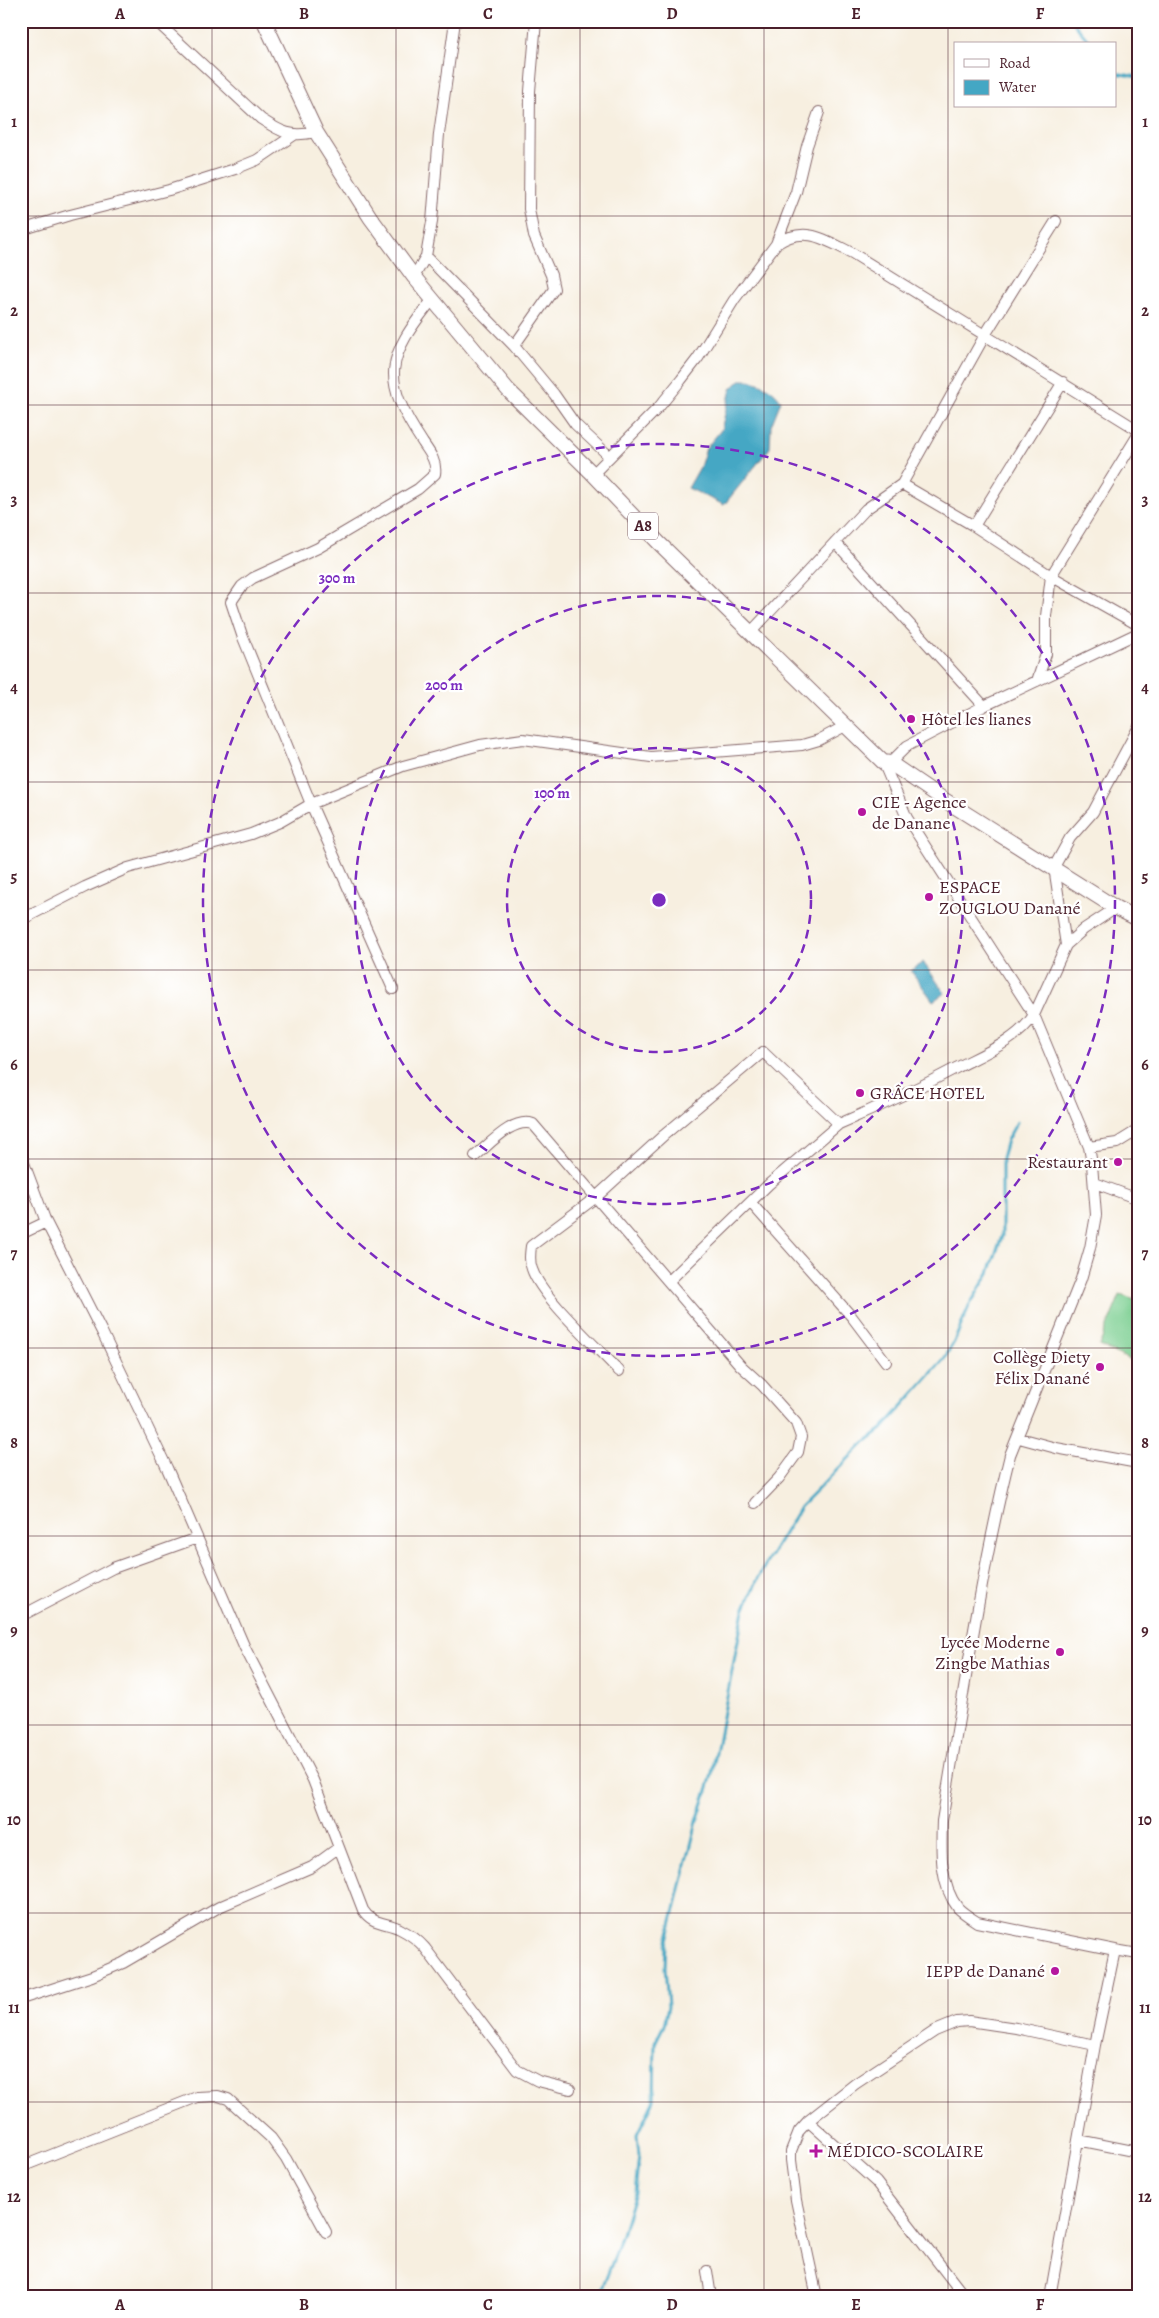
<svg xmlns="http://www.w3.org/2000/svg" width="1159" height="2318" viewBox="0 0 1159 2318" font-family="Alegreya,serif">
  <rect width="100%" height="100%" fill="#fff"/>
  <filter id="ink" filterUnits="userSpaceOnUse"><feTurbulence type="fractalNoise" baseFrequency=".02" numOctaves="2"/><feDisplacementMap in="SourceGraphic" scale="10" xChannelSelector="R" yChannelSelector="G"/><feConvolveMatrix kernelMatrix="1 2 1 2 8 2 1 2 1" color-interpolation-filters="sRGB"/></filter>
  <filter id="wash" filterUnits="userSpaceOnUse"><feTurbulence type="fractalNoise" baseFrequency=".0096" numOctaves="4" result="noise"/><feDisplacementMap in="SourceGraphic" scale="20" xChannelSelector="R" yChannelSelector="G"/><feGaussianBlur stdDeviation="1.12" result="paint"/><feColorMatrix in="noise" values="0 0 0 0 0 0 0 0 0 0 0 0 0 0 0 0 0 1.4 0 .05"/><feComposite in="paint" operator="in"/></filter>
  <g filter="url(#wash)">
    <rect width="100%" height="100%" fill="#f7efe0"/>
    <!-- green -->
    <path fill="#7ccf91" stroke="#63775e" d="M1120,1295L1138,1301V1363L1099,1346Z"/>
    <!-- water -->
    <path fill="#44a7c4" stroke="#476378" d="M740,380C755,379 774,388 781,401L771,426L770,448L724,505L688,488L700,467L706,448L721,430L731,389Z
      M923,962L945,993L933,1001L911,971Z"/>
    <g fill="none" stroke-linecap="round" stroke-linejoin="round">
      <!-- stream -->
      <path stroke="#44a7c4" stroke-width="3" d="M1072,21L1091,44
        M1115,73L1138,77
        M599,2297L617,2250L635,2192L639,2155L637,2135L654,2100L655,2043L664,2025L668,2006L665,1967L666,1945L697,1821L711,1778L744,1610L760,1574L800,1507L866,1441L882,1429L944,1359L954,1342L969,1306L989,1273L1002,1236V1158L1007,1140L1017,1122"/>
    </g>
  </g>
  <g filter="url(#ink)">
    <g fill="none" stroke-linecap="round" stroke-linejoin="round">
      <defs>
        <path id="minor" d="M156,21L261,119C281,132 291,138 316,132
          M21,230L70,215L169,190L235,169L257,160L294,135
          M776,244C805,225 824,239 852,253L1138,430
          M426,256L514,346L554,394L575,424L609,456
          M414,277L426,256L432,222L439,134L455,21
          M514,346L554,289L551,275L534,236L529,209L530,91L536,21
          M593,474L659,407L681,380L698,358L734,300L776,244L796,192L807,146L819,112
          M902,484L985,335L1056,221
          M974,526L1063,382
          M835,542L984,706
          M750,633L866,509L902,484L974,526L1051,576L1138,625
          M1037,681L1046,654V616L1051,576L1138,435
          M883,762L907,818L1034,1015L1089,1147L1092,1164L1096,1215L1090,1248L1081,1279L1010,1455C980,1575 963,1699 942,1821C941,1849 939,1884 958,1908C963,1913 971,1918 977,1922L1115,1950L1095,2045L1050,2297
          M890,763L907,746L984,706L1138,633
          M21,920L85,887L128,868L251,834L280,822L311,804L403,766L480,745L523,739L651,757L802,745L819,740L845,726
          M1066,945L1054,867L1070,838L1093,812L1138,728
          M393,989L311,804L242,635L231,602L242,586L253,578L318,548L418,489L435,474C437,462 430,453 423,443C380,378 386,358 433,299
          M1089,1147L1117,1143L1138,1130
          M21,1155L46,1222L102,1332L167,1468L245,1648L313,1780L363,1910C372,1925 387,1922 400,1929C410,1934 418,1940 425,1948L517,2070L538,2081L570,2089
          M475,1156C490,1144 513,1117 533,1124L740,1365L762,1385L796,1423L801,1437L798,1452L779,1478L755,1503
          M1095,1183L1138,1199
          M751,1203L852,1317L886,1362
          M21,1234L46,1222
          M669,1281L769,1184L839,1124
          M619,1371C597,1347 541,1297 532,1269C529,1262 530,1254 531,1246L595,1198L664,1135L763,1052L839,1124C879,1107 917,1089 956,1068C983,1054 1017,1041 1034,1015L1066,945L1084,929L1116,908
          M1019,1438L1056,1448L1138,1463
          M21,1616L113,1568L197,1538
          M1115,1950L1138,1954
          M21,1999L92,1976L123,1963L219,1907L312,1867L338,1848
          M808,2121L876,2182L965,2297
          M1078,2140L1138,2152
          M21,2167L197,2097L218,2096L228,2099L271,2138L286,2159L326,2232
          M707,2271L711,2297
          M21,2290L25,2297
          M817,2297L796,2200L791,2160V2151L799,2131L808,2121L855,2084L935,2031L957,2022L969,2021L1016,2028L1095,2045"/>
        <path id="major" d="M264,21L316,132L370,217L414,277L508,390L590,471L660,544L883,762L890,763L946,801L1116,908L1138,919"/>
      </defs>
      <!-- minor casing -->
      <use href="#minor" stroke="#87686a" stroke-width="12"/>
      <!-- major casing -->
      <use href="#major" stroke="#87686a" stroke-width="16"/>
      <!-- minor -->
      <use href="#minor" stroke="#fff" stroke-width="10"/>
      <!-- major -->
      <use href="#major" stroke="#fff" stroke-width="14"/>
    </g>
  </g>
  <!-- grid -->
  <path fill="none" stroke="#4a1f2b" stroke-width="1" stroke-opacity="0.55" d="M212,21V2297M396,21V2297M580,21V2297M764,21V2297M948,21V2297M21,216H1138M21,405H1138M21,593H1138M21,782H1138M21,970H1138M21,1159H1138M21,1348H1138M21,1536H1138M21,1725H1138M21,1913H1138M21,2102H1138"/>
  <!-- distance rings -->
  <g fill="none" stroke="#7b2cbf" stroke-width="2.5" stroke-dasharray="9 6">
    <circle cx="659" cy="900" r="152"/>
    <circle cx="659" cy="900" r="304"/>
    <circle cx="659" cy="900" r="456"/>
  </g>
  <!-- markers -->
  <g fill="#b5179e" stroke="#fff" stroke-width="2">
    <circle cx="911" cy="719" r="5"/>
    <circle cx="862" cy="812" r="5"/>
    <circle cx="929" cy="897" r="5"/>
    <circle cx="860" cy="1093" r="5"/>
    <circle cx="1118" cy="1162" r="5"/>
    <circle cx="1100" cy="1367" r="5"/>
    <circle cx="1060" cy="1652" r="5"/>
    <circle cx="1055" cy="1971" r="5"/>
    <path d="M813.5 2143.5h5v5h5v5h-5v5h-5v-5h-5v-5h5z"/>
  </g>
  <g text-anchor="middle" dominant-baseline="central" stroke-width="4.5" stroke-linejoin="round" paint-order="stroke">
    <!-- shield labels -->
    <rect fill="#fff" stroke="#80626b" stroke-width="1" x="628" y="512.5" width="30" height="27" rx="4"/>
    <g font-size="16" font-weight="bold" fill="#4a1f2b">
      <text x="643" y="526">A8</text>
    </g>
    <!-- poi labels -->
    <g font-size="18" fill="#4a1f2b" stroke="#fff" text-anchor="start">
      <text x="921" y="719">Hôtel les lianes</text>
      <text x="872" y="802">CIE - Agence<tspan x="872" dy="21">de Danane</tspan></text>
      <text x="939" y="887">ESPACE<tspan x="939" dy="21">ZOUGLOU Danané</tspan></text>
      <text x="870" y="1093">GRÂCE HOTEL</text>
      <text x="1108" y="1162" text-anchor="end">Restaurant</text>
      <text x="1090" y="1357" text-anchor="end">Collège Diety<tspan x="1090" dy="21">Félix Danané</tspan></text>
      <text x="1050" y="1642" text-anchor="end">Lycée Moderne<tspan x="1050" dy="21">Zingbe Mathias</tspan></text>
      <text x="1045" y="1971" text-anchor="end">IEPP de Danané</text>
      <text x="827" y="2151">MÉDICO-SCOLAIRE</text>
    </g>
  </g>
  <circle cx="659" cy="900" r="8" fill="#7b2cbf" stroke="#fff" stroke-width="2.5"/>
  <g font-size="15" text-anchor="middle" font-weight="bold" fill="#7b2cbf" stroke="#fff" stroke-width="4.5" stroke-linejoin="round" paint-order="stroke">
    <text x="337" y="583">300 m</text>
    <text x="444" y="690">200 m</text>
    <text x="552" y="798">100 m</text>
  </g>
  <!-- margin -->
  <rect width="1159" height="2318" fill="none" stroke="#fff" stroke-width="55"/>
  <!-- legend -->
  <rect x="954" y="42" width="162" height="65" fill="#ffffff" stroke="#b7a5aa"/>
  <rect x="964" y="59" width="25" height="8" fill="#ffffff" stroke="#b7a5aa"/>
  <text x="999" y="68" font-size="15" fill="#4a1f2b">Road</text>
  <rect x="964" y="80" width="25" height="15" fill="#44a7c4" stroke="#b7a5aa"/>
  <text x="999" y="92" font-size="15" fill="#4a1f2b">Water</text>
  <rect x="28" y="28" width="1104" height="2262" fill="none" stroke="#4a1f2b" stroke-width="2"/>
  <g font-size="16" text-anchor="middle" font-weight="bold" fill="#4a1f2b">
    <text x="120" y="19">A</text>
    <text x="304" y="19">B</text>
    <text x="488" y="19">C</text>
    <text x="672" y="19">D</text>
    <text x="856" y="19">E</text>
    <text x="1040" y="19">F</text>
    <text x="14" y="127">1</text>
    <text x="1145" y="127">1</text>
    <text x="14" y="316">2</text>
    <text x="1145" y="316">2</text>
    <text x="14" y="505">3</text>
    <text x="1145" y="505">3</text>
    <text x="14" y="693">4</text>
    <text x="1145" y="693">4</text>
    <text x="14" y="882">5</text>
    <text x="1145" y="882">5</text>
    <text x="14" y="1070">6</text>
    <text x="1145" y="1070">6</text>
    <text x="14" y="1259">7</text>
    <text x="1145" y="1259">7</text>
    <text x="14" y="1448">8</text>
    <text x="1145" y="1448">8</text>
    <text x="14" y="1636">9</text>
    <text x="1145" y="1636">9</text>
    <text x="14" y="1825">10</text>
    <text x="1145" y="1825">10</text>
    <text x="14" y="2013">11</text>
    <text x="1145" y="2013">11</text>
    <text x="14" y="2202">12</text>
    <text x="1145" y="2202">12</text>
    <text x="120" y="2310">A</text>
    <text x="304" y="2310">B</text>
    <text x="488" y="2310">C</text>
    <text x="672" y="2310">D</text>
    <text x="856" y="2310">E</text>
    <text x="1040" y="2310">F</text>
  </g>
</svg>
